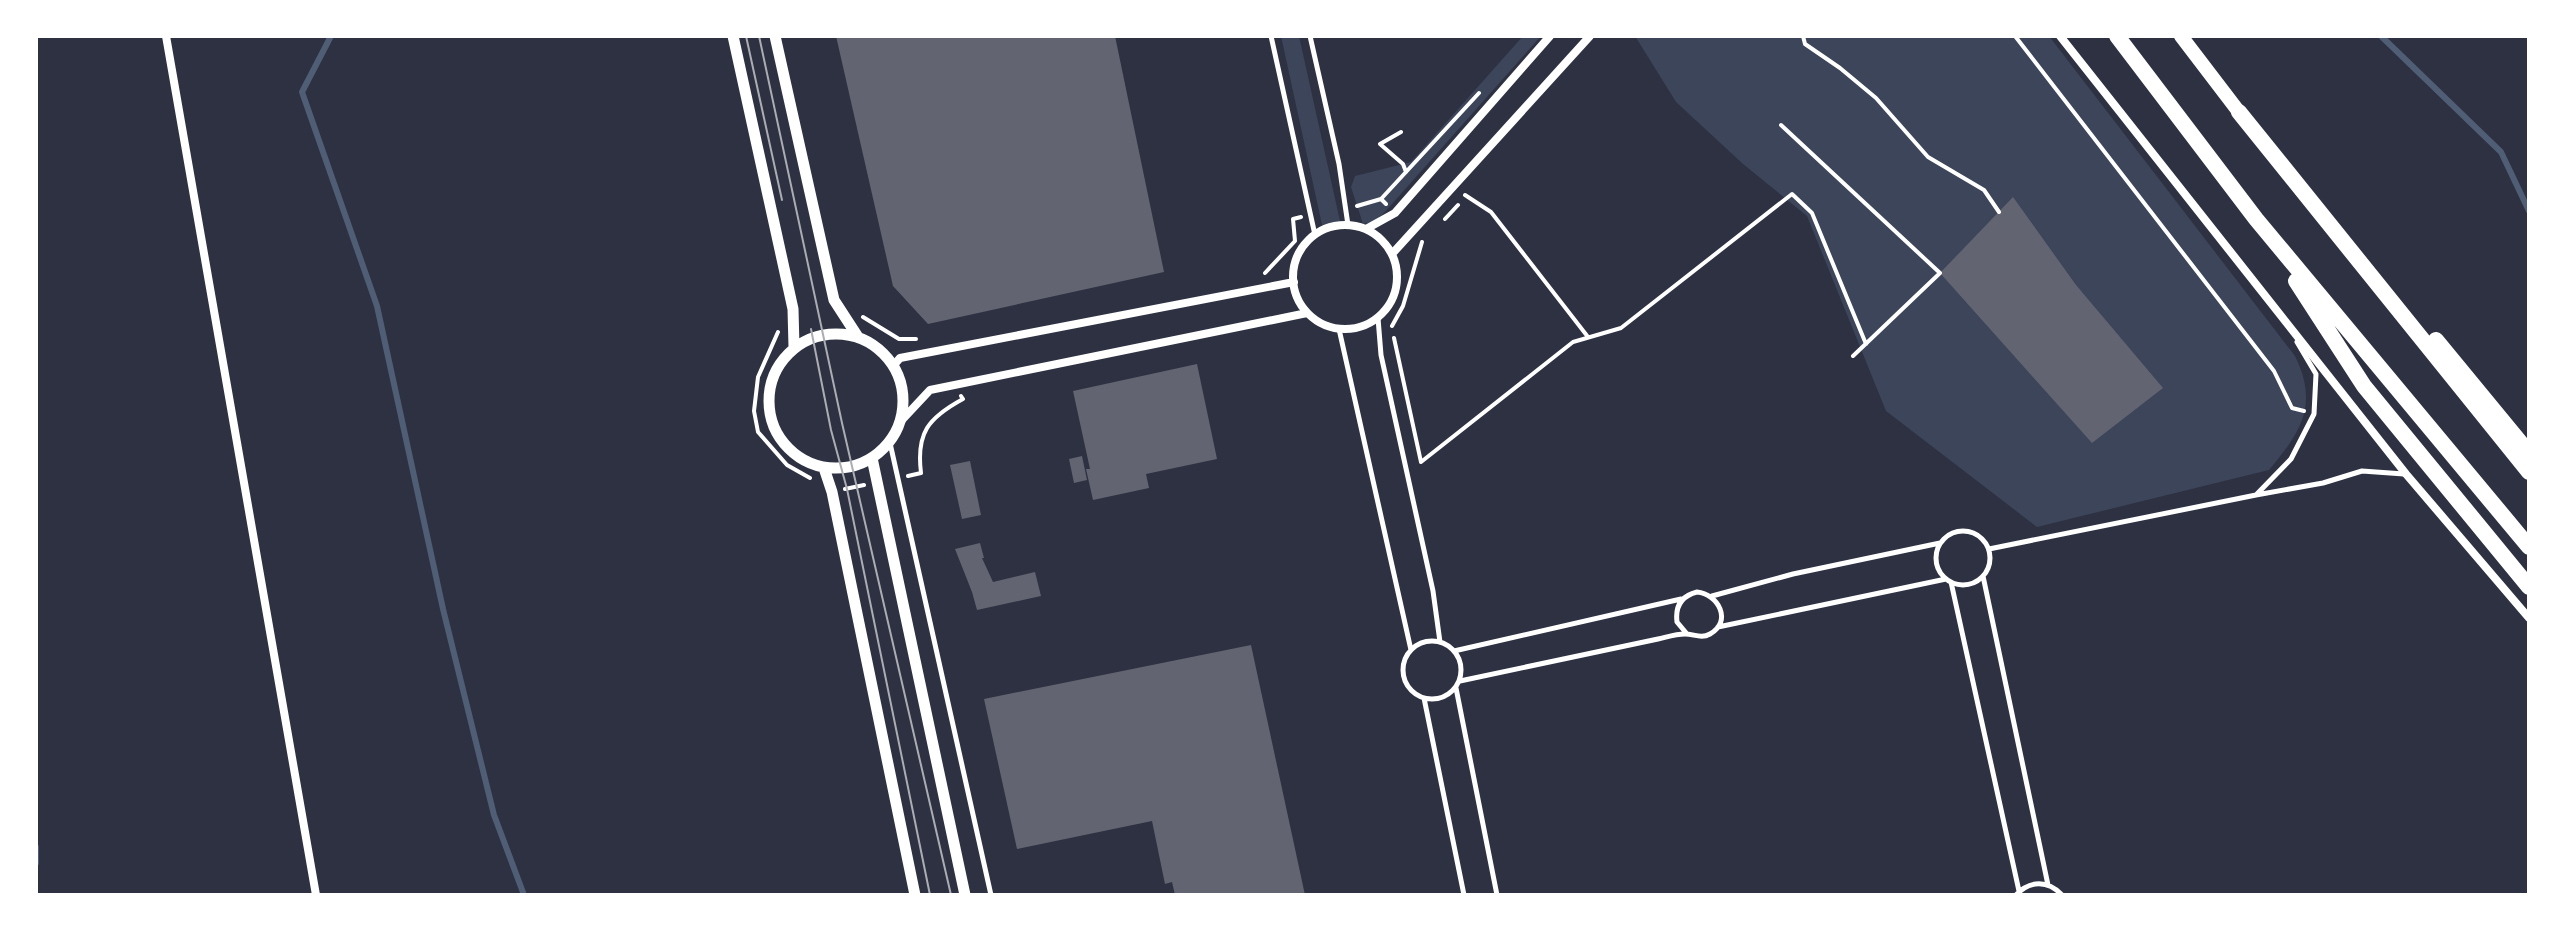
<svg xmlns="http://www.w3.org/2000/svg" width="2565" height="931" viewBox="0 0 2565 931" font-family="Lato,sans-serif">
  <rect width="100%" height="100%" fill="#2d3142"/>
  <!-- green -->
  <path fill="#3c4559" d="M1281,36H1299L1340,221L1322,225Z
    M1523,36H1541L1384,213L1373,222L1363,224L1351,187L1355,176L1411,162Z
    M1635,36H2049L2295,356C2319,405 2301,432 2269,470L2037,527L1886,411L1807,216L1743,164L1676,102Z"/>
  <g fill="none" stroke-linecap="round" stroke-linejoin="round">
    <!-- stream -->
    <path stroke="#4f5d75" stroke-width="6" d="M331,36L302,92L377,306L443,609L494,815L524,895
      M2381,36L2501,152L2529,211
      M36,847V863"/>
  </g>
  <!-- building -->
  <path fill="#626471" d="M836,36H1115L1164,272L928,324L893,286Z
    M2013,197L2076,285L2163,388L2092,443L1940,273Z
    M1197,364L1217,459L1146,474L1149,488L1093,500L1086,469H1090L1073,391Z
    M1082,456L1087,480L1074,483L1069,459Z
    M970,461L981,515L962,519L950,465Z
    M980,543L984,558H982L993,582L1035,572L1041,596L977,610L972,592L955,549Z
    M1251,645L1305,895H1175L1172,882L1165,884L1152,821L1017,849L984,699Z"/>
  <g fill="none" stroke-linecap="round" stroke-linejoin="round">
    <!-- path -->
    <path stroke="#fff" stroke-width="4" d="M1803,36L1805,44L1840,68L1876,98L1928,157L1984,190L1999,212
      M2015,36L2274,371L2292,408L2304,411
      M1781,125L1940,273L1853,356
      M1401,132L1380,144L1403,164L1406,172
      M1465,195L1491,212L1588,337
      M1386,204L1381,199L1479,93
      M1357,206L1381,199
      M1445,219L1458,205
      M1265,273L1295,241L1293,219L1301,217
      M863,317L899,339H916
      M1392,326L1403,306L1422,242
      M778,332L758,377L754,411L758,432L787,465L810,478
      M1394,338L1421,462L1573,342L1621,328L1792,194L1812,213L1866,344
      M908,476L921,473C916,433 928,418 963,399L961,396
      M845,489L864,485"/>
    <!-- service -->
    <path stroke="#fff" stroke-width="5" d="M1271,36L1315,235
      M1310,36L1339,164L1348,225
      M1378,318L1381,355L1433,591L1440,642
      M1339,329L1411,650
      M2297,342L2316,374L2314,414L2291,459L2256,495L2323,483L2362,471L2404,474
      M890,443L991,895
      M1936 558a27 27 0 1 1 54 0a27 27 0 1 1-54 0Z
      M1989,549L2256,495
      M1983,576L2048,885
      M1951,582L2019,891
      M1712,596L1793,574L1940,543
      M1718,627L1946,579
      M1403 670a29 29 0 1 1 58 0a29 29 0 1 1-58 0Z
      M1454,651L1681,599
      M1460,681L1658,639C1667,637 1676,634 1685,634C1694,634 1701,639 1710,634C1733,621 1718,594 1697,592C1681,596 1675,606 1677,622L1687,634
      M1456,688L1497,895
      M1424,698L1464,895
      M2016,895C2030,880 2048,880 2062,895"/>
    <!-- minor -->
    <path stroke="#fff" stroke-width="8" d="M166,36L316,895
      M2060,36L2406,474L2529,618
      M1293 277a52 52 0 1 1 104 0a52 52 0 1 1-104 0Z
      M1366,229L1395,213L1550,36
      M1392,254L1590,36
      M893,366L900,358L1294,282
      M901,421L930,390L1307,313"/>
    <!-- tertiary -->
    <path stroke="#fff" stroke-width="11" d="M733,36L793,309L794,347
      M775,36L834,300L858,337
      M769 401a67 67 0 1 1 134 0a67 67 0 1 1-134 0Z
      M872,458L965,895
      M824,468L832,492L915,895"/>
    <!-- primary -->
    <path stroke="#fff" stroke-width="14" d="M2181,36L2239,112"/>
    <!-- motorway -->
    <path stroke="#fff" stroke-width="16" d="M2117,36L2256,219L2529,547
      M2239,112L2529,472
      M2296,281L2364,386L2529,587
      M2436,340L2529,453"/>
    <!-- tram -->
    <path stroke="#abadb3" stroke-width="2" d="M746,36L782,200
      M759,36L842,423L951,895
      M811,329L831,430L847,489L930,895"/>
  </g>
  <!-- border -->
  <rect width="2565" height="931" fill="none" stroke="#ffffff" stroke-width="76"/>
</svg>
